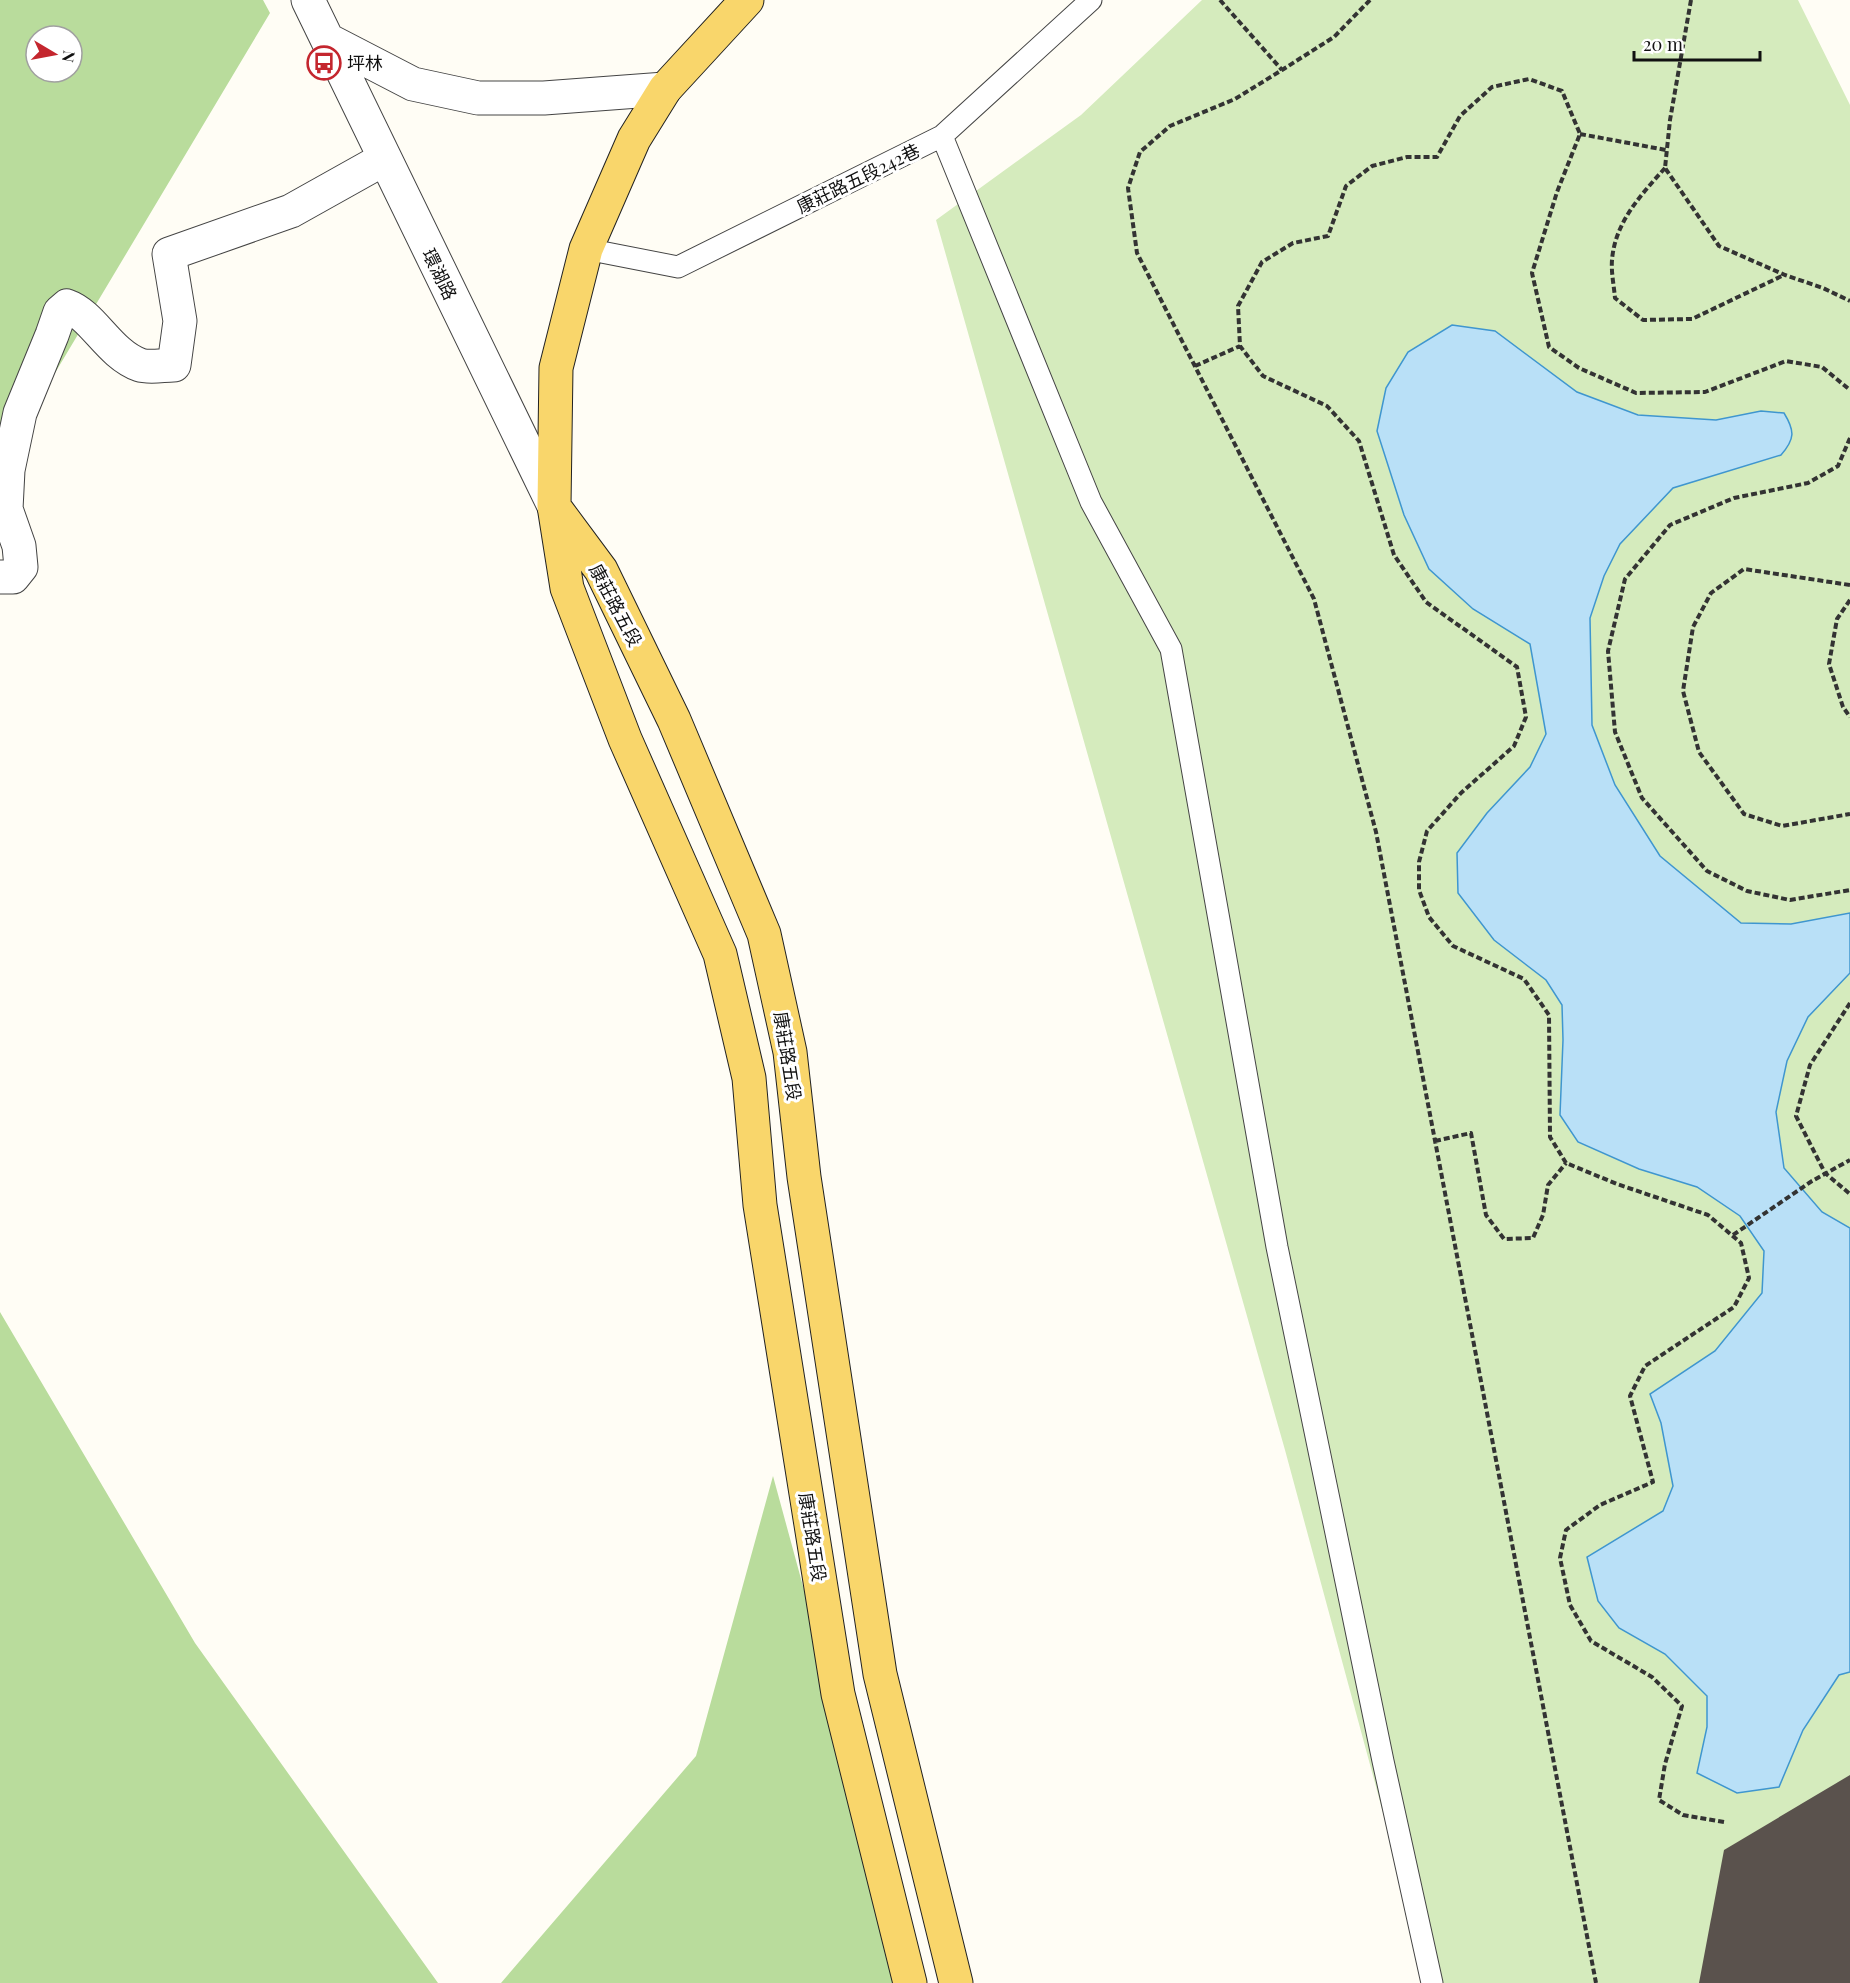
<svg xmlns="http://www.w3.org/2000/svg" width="1850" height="1983" viewBox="0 0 1850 1983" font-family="'Playfair Display','Noto Sans TC',serif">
  <rect width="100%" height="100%" fill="#fffdf5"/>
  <!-- green -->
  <path fill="#d5ebbd" d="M1202,0H1798L1850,105V1983H1429L1285,1450L936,220L1081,115Z"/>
  <!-- forest -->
  <path fill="#b9dc9c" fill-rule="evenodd" d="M0,0H263L270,13L0,465ZM36,36H72V72H36Z
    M0,1312L195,1643L438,1983H0Z
    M773,1476L911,1983H501L696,1756Z"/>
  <!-- water -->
  <path fill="#b9e0f7" stroke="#3f96cf" stroke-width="1.5" d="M1452,325L1495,331L1577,392L1638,415L1716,420L1761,411L1784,413C1795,431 1795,439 1781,455L1673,488L1620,544L1604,576L1590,618L1592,725L1615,785L1660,856L1741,923L1791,924L1850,913V973L1808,1017L1787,1061L1776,1112L1784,1168L1822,1212L1850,1228V1672L1839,1675L1803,1730L1779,1787L1737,1793L1697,1773L1707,1727V1696L1665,1654L1619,1628L1598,1601L1587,1557L1663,1511L1673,1486L1661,1423L1650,1394L1715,1351L1762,1293L1764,1251L1740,1216L1697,1187L1639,1169L1578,1142L1560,1115L1563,1040L1562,1005L1546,980L1494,940L1458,893L1457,853L1487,813L1530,767L1546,734L1530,644L1473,609L1429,569L1404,515L1377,431L1386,388L1408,352Z"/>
  <!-- building -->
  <path fill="#5a524d" d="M1850,1775V1983H1699L1724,1850Z"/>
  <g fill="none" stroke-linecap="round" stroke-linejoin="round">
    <defs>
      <path id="service" d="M942,136L1091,502L1171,649L1277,1247L1383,1761L1432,1983
        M586,249L678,267L942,136L1091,0"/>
      <path id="minor" d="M0,577H13L21,567L19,546L6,509L8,470L20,413L52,335L60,312L67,306C93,315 109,354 140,365C149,368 164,365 174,365L180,321L169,254L291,211L384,159"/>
      <path id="tertiary" d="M308,0L554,506
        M330,41L413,84L478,98H544L665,89"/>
      <path id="primary" d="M747,0L665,89L634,139L586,249L556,368L554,506L567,588L625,739L720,954L749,1078L760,1205L838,1694L910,1983
        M558,512L601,570L674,720L764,934L790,1052L804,1177L880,1674L956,1983"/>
    </defs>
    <!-- service casing -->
    <use href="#service" stroke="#444" stroke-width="23"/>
    <!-- minor casing -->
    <use href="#minor" stroke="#444" stroke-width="35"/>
    <!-- tertiary casing -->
    <use href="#tertiary" stroke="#444" stroke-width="35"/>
    <!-- primary casing -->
    <use href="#primary" stroke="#222" stroke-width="35"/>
    <!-- path -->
    <path stroke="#333" stroke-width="4" stroke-dasharray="6 3" stroke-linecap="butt" d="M1220,0L1282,70
      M1370,0L1334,37L1282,70L1235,99L1170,126L1140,152L1128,188L1137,253L1314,599L1376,832L1596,1983
      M1691,0L1670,120L1665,168L1719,246L1785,275L1823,288L1850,301
      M1580,134L1666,150
      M1665,168C1641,195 1615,222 1612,260C1611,272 1614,286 1615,298L1643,320L1692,319L1784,275
      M1195,366L1240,346
      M1850,438L1838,466L1808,483L1734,498L1670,525L1625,579L1608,651L1615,732L1642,798L1707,871L1747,891L1790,900L1850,890
      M1850,585L1744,569L1711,593L1693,627L1683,691L1699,752L1744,814L1782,826L1850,814
      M1850,600L1837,619L1829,664L1843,707L1850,717
      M1850,1003L1810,1065L1796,1116L1825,1173L1850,1194
      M1435,1141L1471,1133L1486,1215L1504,1239L1533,1238L1543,1215L1548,1185L1566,1163
      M1733,1235L1812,1181L1850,1160
      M1724,1822L1683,1815L1659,1800L1665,1764L1682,1706L1652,1677L1591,1641L1570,1605L1560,1558L1566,1530L1600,1505L1653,1482L1630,1396L1645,1366L1734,1307L1749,1278L1741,1243L1708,1215L1617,1184L1566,1163L1550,1137L1549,1015L1524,979L1453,946L1429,917L1419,890V862L1427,831L1461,793L1514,746L1526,717L1517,667L1426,602L1394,555L1359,441L1327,406L1263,376L1240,346L1238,306L1262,262L1293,243L1328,236L1346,186L1372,166L1407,157H1437L1460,116L1492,87L1529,79L1562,91L1580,134L1557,192L1532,273L1549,347L1579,368L1636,393L1705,392L1786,361L1822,367L1850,390"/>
    <!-- service -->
    <use href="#service" stroke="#fff" stroke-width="21"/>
    <!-- minor -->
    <use href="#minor" stroke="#fff" stroke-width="33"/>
    <!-- tertiary -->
    <use href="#tertiary" stroke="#fff" stroke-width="33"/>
    <!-- primary -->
    <use href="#primary" stroke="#f9d66b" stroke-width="33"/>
  </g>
  <!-- icons -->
  <defs>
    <symbol id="bus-ring" viewBox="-11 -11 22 22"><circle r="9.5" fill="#fff" stroke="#c4262e" stroke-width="1.5"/><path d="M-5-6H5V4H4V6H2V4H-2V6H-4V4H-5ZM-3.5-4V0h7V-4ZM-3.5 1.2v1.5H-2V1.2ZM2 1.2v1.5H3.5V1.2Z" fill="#c4262e"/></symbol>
  </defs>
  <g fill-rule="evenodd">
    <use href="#bus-ring" x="305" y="44" width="38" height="38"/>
  </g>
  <g text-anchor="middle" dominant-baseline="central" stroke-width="6" stroke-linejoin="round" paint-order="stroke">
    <!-- poi labels -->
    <g font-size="18" fill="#111" stroke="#fff" text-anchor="start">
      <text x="347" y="63">坪林</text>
    </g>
    <!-- street labels -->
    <g font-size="18" fill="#111" stroke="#fff">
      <text transform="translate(858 178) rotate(-26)">康莊路五段242巷</text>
      <text transform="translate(440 274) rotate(64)">環湖路</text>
      <text transform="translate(616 605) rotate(62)">康莊路五段</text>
      <text transform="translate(788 1056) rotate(81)">康莊路五段</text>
      <text transform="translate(813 1537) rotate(81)">康莊路五段</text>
    </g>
  </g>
  <!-- north arrow -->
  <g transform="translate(54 54) rotate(100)"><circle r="28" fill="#ffffff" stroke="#a0a0a0" stroke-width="1.5"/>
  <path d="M0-4.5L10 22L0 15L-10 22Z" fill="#c4262e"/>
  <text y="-9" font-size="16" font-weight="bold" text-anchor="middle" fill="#111111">N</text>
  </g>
  <!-- scale -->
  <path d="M1634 51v9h126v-9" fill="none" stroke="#111111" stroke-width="3"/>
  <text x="1643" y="51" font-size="18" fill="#111111" stroke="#ffffff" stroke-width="4.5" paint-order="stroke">20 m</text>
</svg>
